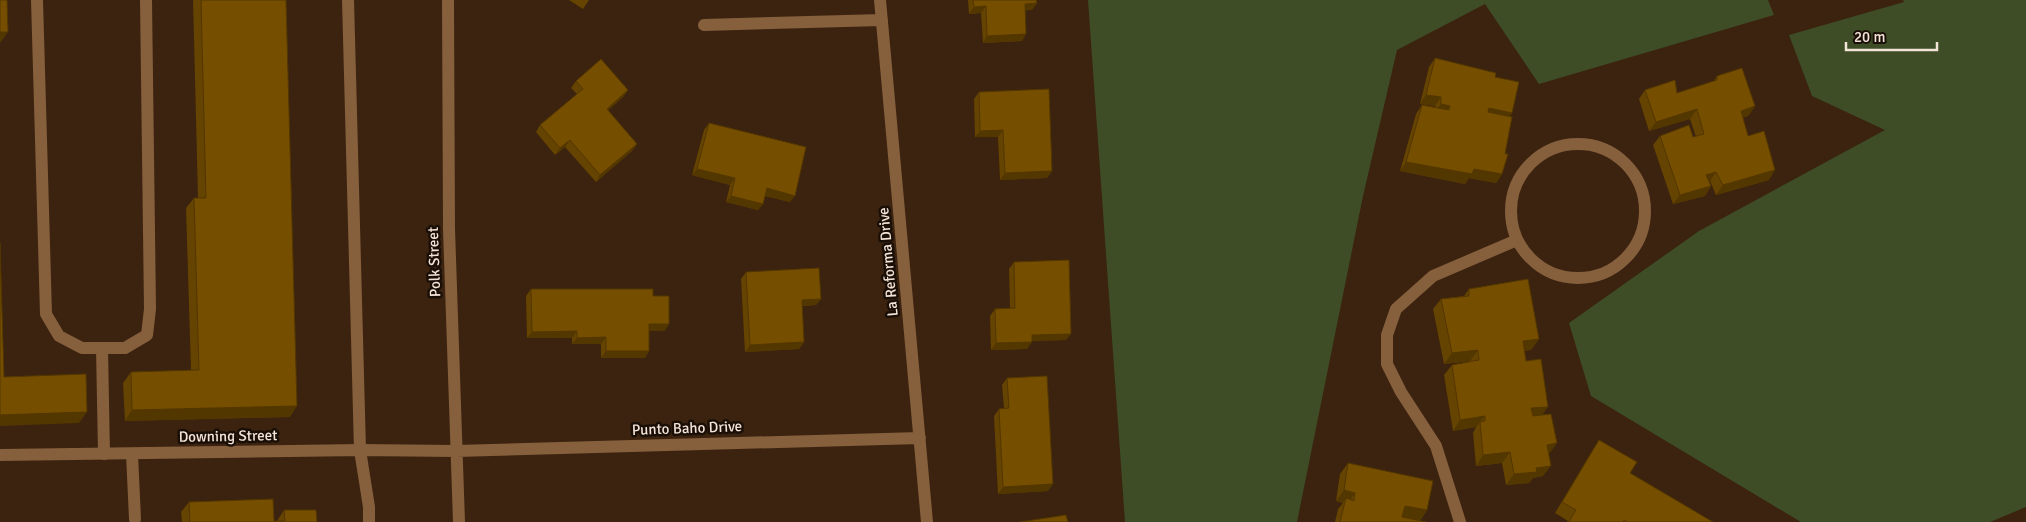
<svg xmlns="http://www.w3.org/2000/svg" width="2026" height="522" viewBox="0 0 2026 522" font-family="Signika,sans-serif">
  <rect width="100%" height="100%" fill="#3b230f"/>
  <!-- grass -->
  <path fill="#3e4d26" d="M1088,0H1768L1774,15L1539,84L1485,4L1397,50L1363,196L1297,522H1125Z
    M1903,0H2026V507L1990,522H1801L1591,396L1569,323L1699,231L1885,130L1812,96L1789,35L1904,2Z"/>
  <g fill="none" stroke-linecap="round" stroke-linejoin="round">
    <!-- service -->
    <path stroke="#865f3d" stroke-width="12" d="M37,0L46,314L59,336L82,348H125L147,335L150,309L146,0
      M348,0L360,450L369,507V522
      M102,348L104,454
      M132,454L135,519"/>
    <!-- minor -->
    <path stroke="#865f3d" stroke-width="12" d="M448,0L449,229L459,522
      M880,0L927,522
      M704,25L882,20
      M1511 211a67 67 0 1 1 134 0a67 67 0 1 1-134 0Z
      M0,455L360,450L456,451L920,438
      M1460,522L1436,446L1401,392L1387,364V335L1396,309L1433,276L1517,240"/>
  </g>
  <!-- wall -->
  <path fill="#654300" d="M193,0H286L290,417L125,421L123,383L131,372L191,370L186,208L194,198H198Z
    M569,0H589L583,9Z
    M968,0H1036L1037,3L1032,10H1025L1026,34L1022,41L983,43L981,13L969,14Z
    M1435,58L1495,77L1512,113L1509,117L1502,174L1496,183L1469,178L1465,184L1400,171L1416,114L1422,105L1435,107V106L1420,104L1429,67Z
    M1717,76L1755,106L1748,116L1743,117L1748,136L1769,180L1716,195L1710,181H1709L1711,186L1705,196L1673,204L1653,145L1660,136L1693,137H1696L1690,119L1649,131L1639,99L1645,90L1677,93L1714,81Z
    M576,81L628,90L623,97L608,110L637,144L632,151L596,182L565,147L555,155L536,132L540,125L577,94L571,88Z
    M979,92L1052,171L1047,178L1000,180L998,137H975L974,99Z
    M709,123L790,202L765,196L763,204L758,210L726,202L730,185L692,175L704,130Z
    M1014,262L1066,340L1032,341L1027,349L991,350L990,316L995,309L1010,308L1009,269Z
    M746,272L821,299L816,305L802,306L804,342L799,349L745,352L741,279Z
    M531,289L653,296L669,324L664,331H649V351L645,358H601V344H572V338H527L526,296Z
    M1469,289L1539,339L1531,350L1524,351L1526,361L1542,415L1549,454L1543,476L1533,478L1529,483L1506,485L1502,463L1476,466L1473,433L1476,427L1453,431L1444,375L1452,365L1470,361L1444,364L1433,309L1441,299L1464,296Z
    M1007,378L1048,491L998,494L994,416L999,409L1004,408L1002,385Z
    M1599,440L1630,473L1713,522H1567L1568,521L1555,513L1592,451Z
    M1348,463L1427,510L1420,521L1426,522H1335L1338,509L1343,503L1336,501L1340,474Z
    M189,502L274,521H277L284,510L317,522H182L181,512Z"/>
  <!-- shaded-wall -->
  <path fill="#533700" d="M1037,3L1032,10L1020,11L1025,4Z
    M986,6L981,13L969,14L974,7Z
    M0,32H8L0,43Z
    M1026,34L1022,41L983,43L987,36Z
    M628,90L623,97L602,116L607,109Z
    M1426,95L1441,97L1435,106L1420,104Z
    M1441,104L1450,106L1444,115L1434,113Z
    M1755,106L1748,116L1734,120L1741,111Z
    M1489,108L1512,113L1505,123L1483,118Z
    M1697,109L1690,119L1649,131L1656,122Z
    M1003,130L998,137H975L980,131Z
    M570,140L565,147L555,155L560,148Z
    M637,144L632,151L596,182L600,175Z
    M1406,162L1474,169L1502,174L1496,183L1469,178L1465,184L1400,171Z
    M697,169L735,178L730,185L692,175Z
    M1775,170L1769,180L1716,195L1723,185Z
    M1052,171L1047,178L1000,180L1005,173Z
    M1716,172L1710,181L1699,184L1706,175Z
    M1711,186L1705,196L1673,204L1680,195Z
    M767,188L795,196L790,202L762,195Z
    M731,196L763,204L758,210L726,202Z
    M821,299L816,305L797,306L802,300Z
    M649,324H669L664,331H645Z
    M577,331L572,338H527L532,332Z
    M1071,334L1066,340L1027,341L1032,335Z
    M606,337L601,344H572L577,338Z
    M1539,339L1531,350L1515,352L1523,341Z
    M804,342L799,349L745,352L750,345Z
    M1032,342L1027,349L991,350L996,343Z
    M1478,350L1470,361L1444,364L1452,353Z
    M606,351H649L645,358H601Z
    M297,406L290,417L125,421L132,410Z
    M1548,407L1540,418L1524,419L1531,408Z
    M87,412L79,423L0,426V415Z
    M1485,416L1476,427L1453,431L1460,420Z
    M1557,443L1549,454L1539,456L1547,445Z
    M1510,452L1502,463L1476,466L1483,455Z
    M1551,466L1543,476L1533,478L1529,483L1506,485L1514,474L1536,468Z
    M1053,484L1048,491L998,494L1003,487Z
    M1344,490L1355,493L1348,504L1346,498L1343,503L1336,501Z
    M1405,506L1427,510L1420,521L1398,517Z"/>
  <!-- building -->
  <path fill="#764e00" stroke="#533700" d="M0,0H7L8,32H0Z
    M201,0H286L297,406L132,410L131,372L199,370L194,198H206Z
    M973,0H1036L1037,3L1025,4L1026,34L987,36L986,6L974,7Z
    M1435,58L1496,73L1495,77L1519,82L1512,113L1489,108L1488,112L1512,117L1505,154H1508L1502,174L1474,169L1472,174L1406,162L1422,105L1449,110L1450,106L1441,104V97L1426,95Z
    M601,59L628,90L607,109L637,144L600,175L570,140L560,148L540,125L583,89L576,81Z
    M1742,68L1755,106L1741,111L1748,136L1764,131L1775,170L1723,185L1716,172L1706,175L1711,186L1680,195L1660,136L1689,125L1693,137L1704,134L1697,109L1656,122L1645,90L1675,80L1677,93L1717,80V76Z
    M1049,89L1052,171L1005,173L1003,130L980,131L979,92Z
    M709,123L806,147L795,196L767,188L763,204L731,196L735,178L697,169Z
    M0,243L4,377L86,374L87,412L0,415Z
    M1069,260L1071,334L1032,335V342L996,343L995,309L1015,308L1014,262Z
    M819,268L821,299L802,300L804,342L750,345L746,272Z
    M1528,279L1539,339L1523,341L1526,361L1541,359L1548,407L1531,408L1533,416L1551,414L1557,443L1547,445L1551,466L1536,468L1537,472L1514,474L1510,452L1483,455L1480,422L1485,421V416L1460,420L1452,365L1479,360L1478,350L1452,353L1441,299L1469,296V289Z
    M531,289H653V296H669V324H649V351H606V337L577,338V331L532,332Z
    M1047,376L1053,484L1003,487L999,409L1009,408L1007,378Z
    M1599,440L1637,462L1630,473L1713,522H1627L1624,520L1623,522H1569L1576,510L1562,502Z
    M1348,463L1433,481L1427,510L1405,506L1402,517L1426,522H1340L1346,498L1354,501L1355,493L1344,490Z
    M273,499L274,521H285L284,510H316L317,522H190L189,502Z
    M1066,515L1068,522H1020Z"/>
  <g text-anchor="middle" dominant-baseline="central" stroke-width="5" stroke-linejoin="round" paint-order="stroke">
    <!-- street labels -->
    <g font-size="15" fill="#f4e3d7" stroke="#1a0f07">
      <text transform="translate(434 262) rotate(-92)">Polk Street</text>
      <text transform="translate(888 262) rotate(-95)">La Reforma Drive</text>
      <text transform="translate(687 428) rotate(-2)">Punto Baho Drive</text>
      <text transform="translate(228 436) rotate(-1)">Downing Street</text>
    </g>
  </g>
  <!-- scale -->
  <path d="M1846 42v8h91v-8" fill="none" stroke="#f4e3d7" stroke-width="2.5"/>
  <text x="1854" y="42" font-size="15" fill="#f4e3d7" stroke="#1a0f07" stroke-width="4" paint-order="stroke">20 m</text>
</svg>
